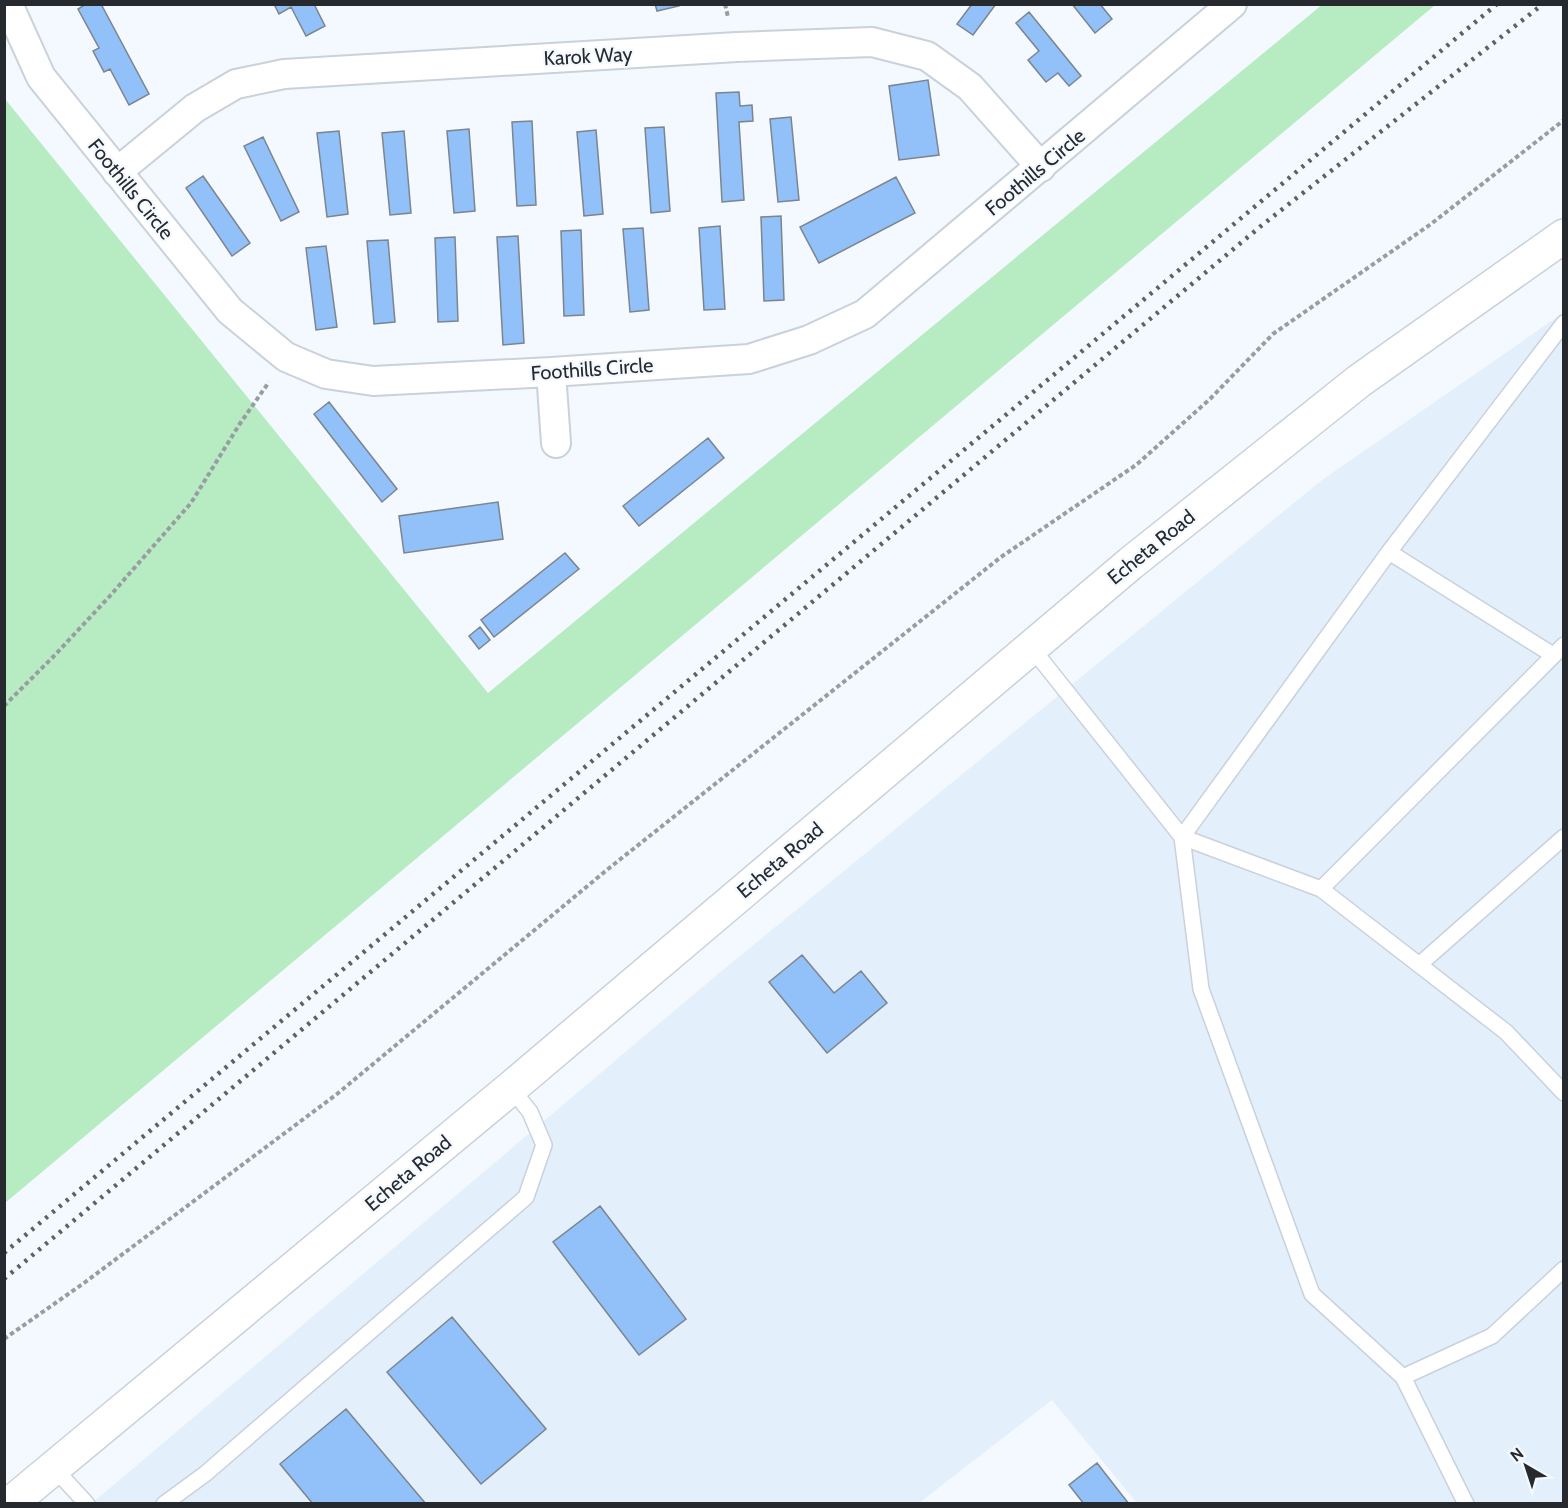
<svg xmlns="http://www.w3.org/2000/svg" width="1568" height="1508" viewBox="0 0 1568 1508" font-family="Cabin,sans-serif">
  <rect width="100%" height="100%" fill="#f3f9ff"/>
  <!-- built -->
  <path fill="#e4effc" d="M1563,313V1503H1137L1052,1400L919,1503L91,1504L713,978L1322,480Z"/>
  <!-- green -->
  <path fill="#b7ebc2" d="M1323,4L1435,5L5,1203V99L488,693Z"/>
  <!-- building -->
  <path fill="#91c1f8" stroke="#7c848d" stroke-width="1.5" d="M86,4H101L149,94L129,105L110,69L104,72L93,51L99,48L78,9Z
    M274,4H314L325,26L306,36L291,7L279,14Z
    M655,4H679V6L657,11Z
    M972,4H996L973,35L957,24Z
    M1072,4H1100L1112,19L1095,33Z
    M1029,12L1081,76L1069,86L1058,73L1046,82L1028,60L1039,51L1016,23Z
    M928,80L939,155L899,160L889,86Z
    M739,92L740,106L752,105L753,121L739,122L744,200L722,202L716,93Z
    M791,117L799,200L778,202L770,119Z
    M532,121L536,205L517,206L512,122Z
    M664,127L670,211L651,213L645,128Z
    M469,129L475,211L454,213L447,131Z
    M596,130L603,214L584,216L577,132Z
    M339,131L348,214L327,217L317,133Z
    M404,131L411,213L390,215L382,133Z
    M263,137L299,212L281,221L244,146Z
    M203,176L250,243L232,256L186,188Z
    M896,177L915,213L819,263L800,227Z
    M781,216L784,300L764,301L761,217Z
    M720,226L725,309L704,310L699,228Z
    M643,228L649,310L630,312L623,229Z
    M581,230L584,315L564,316L561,231Z
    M518,236L524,343L503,345L497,237Z
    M455,237L458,321L438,322L435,238Z
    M388,240L395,322L374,324L367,241Z
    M326,246L337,327L316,330L306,248Z
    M329,402L397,489L382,502L314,414Z
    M708,438L724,458L639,526L623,506Z
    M498,502L503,539L404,553L399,516Z
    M565,553L579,569L494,637L481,620Z
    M480,627L490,640L479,649L469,636Z
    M802,955L834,993L861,971L887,1003L827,1053L769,982Z
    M600,1206L686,1319L639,1355L553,1242Z
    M452,1317L546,1429L481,1484L387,1372Z
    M346,1409L426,1504H313L280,1464Z
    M1097,1463L1129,1504H1084L1069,1485Z"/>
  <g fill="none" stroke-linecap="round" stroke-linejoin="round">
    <defs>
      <path id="service" d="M1564,323L1389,552L1182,837L1321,889L1506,1032L1564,1093
        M1389,552L1553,655
        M1031,647L1182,837L1201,989L1312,1294L1403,1377L1492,1336L1564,1269
        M1321,889L1564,645
        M1419,965L1564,837
        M1403,1377L1466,1504
        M53,1467L87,1504
        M164,1504L205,1474L526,1197L544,1145L530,1112L511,1088"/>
      <path id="minor" d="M8,4L41,77L230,311L286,357L326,374L373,381L551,372L749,359L809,340L865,314L1232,4
        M117,172L195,108L236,84L284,74L737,47L872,42L927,56L970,87L1041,167
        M551,372L556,443"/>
      <path id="tertiary" d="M10,1504L511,1088L1131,563L1359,381L1564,236"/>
    </defs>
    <!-- service casing -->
    <use href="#service" stroke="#c9d1db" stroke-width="18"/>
    <!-- minor casing -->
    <use href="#minor" stroke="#c9d1db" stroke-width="32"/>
    <!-- tertiary casing -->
    <use href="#tertiary" stroke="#c9d1db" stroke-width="36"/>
    <!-- path -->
    <path stroke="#989da2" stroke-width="4" stroke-dasharray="4.5 3" stroke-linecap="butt" d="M725,4L728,17
      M4,706L54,656L109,597L191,503L239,425L269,382
      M4,1339L84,1283L337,1094L608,869L1001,557L1136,465L1210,399L1273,334L1431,224L1564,120"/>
    <!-- service -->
    <use href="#service" stroke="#fff" stroke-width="15"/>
    <!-- minor -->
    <use href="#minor" stroke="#fff" stroke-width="28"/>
    <!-- tertiary -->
    <use href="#tertiary" stroke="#fff" stroke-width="33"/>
    <!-- rail -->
    <path stroke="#5d6165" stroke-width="4.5" stroke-dasharray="3 6" stroke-linecap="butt" d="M4,1253L1497,4
      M4,1279L1261,226L1543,4"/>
  </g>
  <g text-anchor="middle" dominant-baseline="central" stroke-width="4.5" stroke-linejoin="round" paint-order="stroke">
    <!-- street labels -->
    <g font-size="20" fill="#26292d" stroke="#f3f9ff">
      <text transform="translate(588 56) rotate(-3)">Karok Way</text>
      <text transform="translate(1035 172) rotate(-40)">Foothills Circle</text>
      <text transform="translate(131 189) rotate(51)">Foothills Circle</text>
      <text transform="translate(592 369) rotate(-4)">Foothills Circle</text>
      <text transform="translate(1151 547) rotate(-39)">Echeta Road</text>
      <text transform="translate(780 860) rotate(-40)">Echeta Road</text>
      <text transform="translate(408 1173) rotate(-40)">Echeta Road</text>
    </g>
  </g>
  <!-- border -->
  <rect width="1568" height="1508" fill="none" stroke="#26292d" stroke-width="12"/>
  <!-- north arrow -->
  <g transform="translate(1526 1466) rotate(321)" stroke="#f3f9ff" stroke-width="4.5" paint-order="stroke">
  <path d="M0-4.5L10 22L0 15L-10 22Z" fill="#26292d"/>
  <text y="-9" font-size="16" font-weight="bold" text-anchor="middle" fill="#26292d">N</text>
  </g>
</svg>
